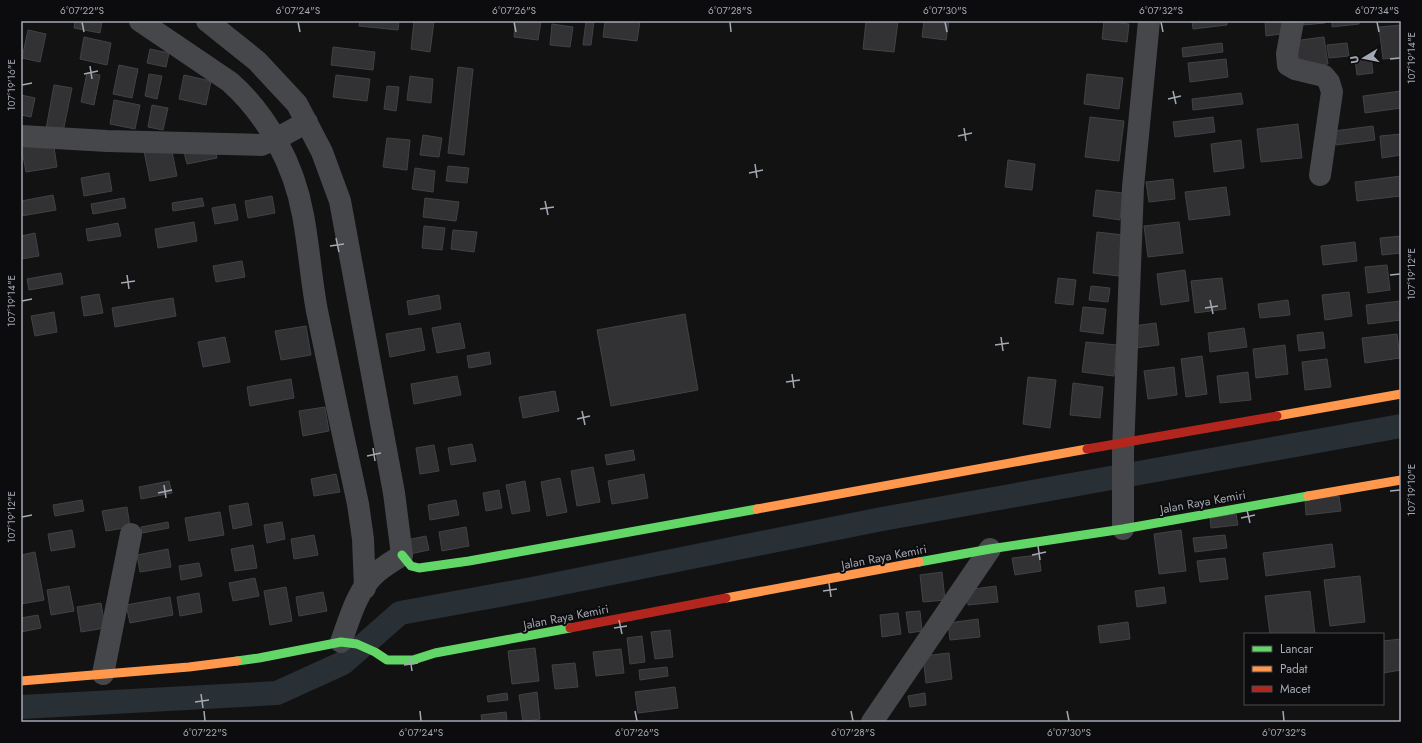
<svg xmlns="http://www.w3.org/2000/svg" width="1422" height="743" viewBox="0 0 1422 743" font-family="Jost,sans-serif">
  <rect width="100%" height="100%" fill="#121212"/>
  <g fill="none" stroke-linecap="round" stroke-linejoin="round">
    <!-- canal -->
    <path stroke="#282f35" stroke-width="24" d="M21,707L277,693L343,663L400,613L532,589L882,519L1401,426"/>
  </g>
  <!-- building -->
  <path fill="#323235" stroke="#414246" d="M75,21H102L100,33L74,28Z
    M360,21H399L398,30L359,26Z
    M414,21H434L430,52L411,49Z
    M515,21H541L538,40L514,37Z
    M586,21H594L591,45H583Z
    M605,21H640L637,41L603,37Z
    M866,21H898L894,52L863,49Z
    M924,21H949L946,40L922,37Z
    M1104,21L1129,24L1127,42L1102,39Z
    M1192,21H1227V25L1193,29Z
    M1265,21H1287L1289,33L1266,36Z
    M1303,21H1324L1325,23L1303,25Z
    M1332,21H1359V24L1332,27Z
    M552,24L573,27L570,47L550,45Z
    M1401,25V57L1383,59L1379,27Z
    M28,30L46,34L40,62L22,58Z
    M84,37L111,43L107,65L80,59Z
    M1324,37L1328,64L1296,68L1293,41Z
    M1222,43L1223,52L1183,57L1182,48Z
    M1347,43L1349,56L1329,58L1327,45Z
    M333,47L375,52L373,70L331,65Z
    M150,49L169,53L166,67L147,63Z
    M1371,57L1373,73L1357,75L1355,59Z
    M1226,59L1228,77L1190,82L1188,63Z
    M119,65L138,69L132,98L113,94Z
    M458,67L473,69L464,155L448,153Z
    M87,73L100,75L94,105L81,102Z
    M149,74L162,76L157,99L145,96Z
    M1087,74L1123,78L1119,109L1084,104Z
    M184,75L211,81L206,105L179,99Z
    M336,75L370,79L367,101L333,97Z
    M410,76L433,79L431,103L407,100Z
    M54,85L72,88L63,132L46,129Z
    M387,86L399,87L396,111L384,109Z
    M1401,91V108L1365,113L1363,96Z
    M1241,93L1243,104L1193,110L1192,99Z
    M21,95L35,98L31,117L21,115Z
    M114,100L140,105L135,129L110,124Z
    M152,105L168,108L163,130L148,127Z
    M1090,117L1124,121L1119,161L1085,157Z
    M1213,117L1215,132L1175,137L1173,122Z
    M1298,124L1302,158L1261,162L1257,129Z
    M1373,126L1375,140L1336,145L1334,131Z
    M1401,134V155L1382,158L1380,136Z
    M423,135L442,138L439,157L420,155Z
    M387,138L410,140L407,170L383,167Z
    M53,140L57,167L26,172L21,145Z
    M1241,140L1244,168L1214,172L1211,144Z
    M215,146L217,158L187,164L184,152Z
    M171,147L177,176L150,181L144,151Z
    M1008,160L1035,164L1032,190L1005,187Z
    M448,166L469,168L467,183L446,181Z
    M415,168L435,171L433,192L412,189Z
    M109,173L112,191L84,196L81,178Z
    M1401,176V196L1357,201L1355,182Z
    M1173,179L1175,199L1149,202L1146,182Z
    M1226,187L1230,215L1189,220L1185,192Z
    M1096,190L1123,193L1120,220L1093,216Z
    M53,195L56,210L21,216V201Z
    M272,196L275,213L248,218L245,201Z
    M124,198L126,208L93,214L91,204Z
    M202,198L204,206L173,211L172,203Z
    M425,198L459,202L456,221L423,217Z
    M235,204L238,220L215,224L212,208Z
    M194,222L197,241L158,248L155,229Z
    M1179,222L1183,253L1148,257L1144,226Z
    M118,223L121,236L88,241L86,229Z
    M424,226L445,228L442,250L422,248Z
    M453,230L477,232L474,252L451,249Z
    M1097,232L1124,235L1119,276L1093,273Z
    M35,233L39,256L21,259V236Z
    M1401,236V253L1382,255L1380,238Z
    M1355,242L1357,261L1323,265L1321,246Z
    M242,261L245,277L216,282L213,266Z
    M1387,265L1390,290L1368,293L1365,267Z
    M1185,270L1189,301L1161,305L1157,274Z
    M61,273L63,284L29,290L27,279Z
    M1058,278L1076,280L1073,305L1055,303Z
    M1222,278L1226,309L1195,313L1191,281Z
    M1091,286L1110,288L1108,302L1089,300Z
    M1349,292L1352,316L1325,320L1322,295Z
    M99,294L103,313L84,316L81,297Z
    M439,295L441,309L409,315L407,301Z
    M173,298L176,316L115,327L112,308Z
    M1288,300L1290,315L1260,318L1258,304Z
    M1401,301V320L1368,324L1366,305Z
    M1083,307L1106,309L1103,334L1080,331Z
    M54,312L57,332L35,336L31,316Z
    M685,314L698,390L611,406L597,330Z
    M460,323L465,348L437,353L432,328Z
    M1156,323L1159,345L1136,348L1133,326Z
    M306,326L311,355L281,360L275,331Z
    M421,328L425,350L390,357L386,334Z
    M1244,328L1247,347L1210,352L1208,333Z
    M1323,332L1325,348L1299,351L1297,335Z
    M1397,334L1400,358L1365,363L1362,338Z
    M225,337L230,362L203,367L198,342Z
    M1086,342L1117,345L1114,376L1082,372Z
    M1285,345L1288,374L1256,378L1253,349Z
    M489,352L491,364L469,368L467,356Z
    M1202,356L1207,394L1186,397L1181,359Z
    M1327,359L1331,387L1305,390L1302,362Z
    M1174,367L1177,395L1148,399L1144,371Z
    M1248,372L1251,400L1220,403L1217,376Z
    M457,376L461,395L414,404L411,384Z
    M1028,377L1056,380L1050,428L1023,424Z
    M291,379L294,398L250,406L247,387Z
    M1073,383L1103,387L1100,418L1070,415Z
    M555,391L559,411L523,418L519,397Z
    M325,407L329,431L303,436L299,411Z
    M472,444L476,461L451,465L448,448Z
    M434,445L439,471L420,474L416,448Z
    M633,450L635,460L607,465L605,455Z
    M593,467L600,502L577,506L571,471Z
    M336,474L340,492L314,496L311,479Z
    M644,474L648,498L612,504L608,481Z
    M560,478L567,512L547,516L541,482Z
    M169,481L172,493L141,499L139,487Z
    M525,481L530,511L512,514L506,485Z
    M499,490L502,508L486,511L483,493Z
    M1339,496L1341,511L1306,515L1305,500Z
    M82,500L84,511L55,516L53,505Z
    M456,500L459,515L430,520L428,505Z
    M248,503L252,525L233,529L229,506Z
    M127,507L130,527L106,531L102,511Z
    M220,512L224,535L189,541L185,518Z
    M1236,514L1238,525L1211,528L1210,518Z
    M168,522L169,528L142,533L141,527Z
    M282,522L285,539L267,543L264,525Z
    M466,527L469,546L442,551L439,532Z
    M72,530L75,547L51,551L48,534Z
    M1181,530L1186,571L1159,574L1154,534Z
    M314,535L318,555L294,559L291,539Z
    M1225,535L1227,548L1195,552L1193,538Z
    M426,536L429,550L405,555L402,541Z
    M1332,544L1335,567L1266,576L1263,553Z
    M253,545L257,568L235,571L231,549Z
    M168,549L171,567L140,572L137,555Z
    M35,552L44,600L21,604V555Z
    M1039,555L1041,571L1015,575L1012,558Z
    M1225,558L1228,579L1200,582L1197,561Z
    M199,563L202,576L181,580L179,566Z
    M942,572L945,600L923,602L920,575Z
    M1360,576L1365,622L1330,626L1324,580Z
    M255,578L259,596L233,601L229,583Z
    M69,586L74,611L51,615L47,590Z
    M996,586L998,602L968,605L966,590Z
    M286,587L292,621L270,625L264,591Z
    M1164,587L1166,603L1137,607L1135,591Z
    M1310,591L1315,634H1270L1265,596Z
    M323,592L327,611L299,616L296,597Z
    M199,593L202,612L180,616L177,597Z
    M170,597L173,615L130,623L126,605Z
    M101,603L105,628L81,632L77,607Z
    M920,611L922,631L909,633L906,612Z
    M898,613L901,634L882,637L880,615Z
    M38,615L41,628L21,632V618Z
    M978,619L980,637L950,640L948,623Z
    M1128,622L1130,639L1100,643L1098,626Z
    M670,630L673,657L655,659L651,632Z
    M642,636L645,662L630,664L627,638Z
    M1401,639V670L1383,673V641Z
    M535,648L539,681L512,684L508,651Z
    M621,649L624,673L596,676L593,652Z
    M949,653L952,679L926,683L923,656Z
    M575,663L578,687L555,689L552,665Z
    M667,667L668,676L640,680L639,670Z
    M675,687L678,708L638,713L635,692Z
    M537,692L540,719L523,722L519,695Z
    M507,693L508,700L488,702L487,696Z
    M925,693L926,705L910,707L908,696Z
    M506,712L507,722H482L481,715Z"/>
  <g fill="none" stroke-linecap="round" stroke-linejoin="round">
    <!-- street -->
    <path stroke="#46474b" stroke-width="22" d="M140,21L230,82C268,116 294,165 303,215C309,247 311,279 317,311C330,375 344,440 358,504L363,539L365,588
      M207,21L257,61L297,104L322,152L340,201L394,493L402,555C393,561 382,567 374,575C357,591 349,620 341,642
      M1293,21L1287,54L1288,65L1295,69L1324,76L1329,82L1332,92L1320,175
      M21,136L107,141L261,145L276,139L307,122
      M1123,529V452L1133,187L1149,21
      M103,674L131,534
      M872,722L990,549"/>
    <!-- fast -->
    <path stroke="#63d668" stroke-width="9" d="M402,555L411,566L419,568L469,561L757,509
      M919,562L990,549L1123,529L1308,496
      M237,661L259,658L341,642L357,644L375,652L387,660H413L435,653L570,628"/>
    <!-- slow -->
    <path stroke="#ff974d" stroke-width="9" d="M1277,416L1401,394
      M1308,496L1401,480
      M757,509L1087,449
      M726,598L919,562
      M21,681L189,667L237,661"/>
    <!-- jam -->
    <path stroke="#b3261e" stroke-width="9" d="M1087,449L1277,416
      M570,628L726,598"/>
  </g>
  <!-- ticks -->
  <path fill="none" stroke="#a3a8b3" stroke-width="1.5" d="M82,22L84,32M298,22L300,32M514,22L516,32M730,22L731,32M945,22L947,32M1161,22L1163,32M1377,22L1379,32M1390,59L1400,58M90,66L92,79M84,74L98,71M22,85L32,83M1173,91L1176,104M1168,99L1181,96M964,128L966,141M958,136L972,133M755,164L757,178M749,173L763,170M545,201L548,215M540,209L554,207M336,238L339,252M330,246L344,244M127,275L129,289M1390,275L1400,274M121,283L135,281M1210,300L1213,314M22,301L32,299M1205,308L1218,306M1001,337L1003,351M995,345L1009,343M792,374L794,388M786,382L800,380M582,411L585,425M577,419L590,416M373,448L375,461M367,456L381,453M164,485L166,498M1390,491L1400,490M158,493L172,490M1247,510L1250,523M22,517L32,515M1241,518L1255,515M1038,546L1040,560M1032,555L1046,552M829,583L831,597M823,591L837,589M619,620L622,634M614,628L627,626M410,657L412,671M404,665L418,663M201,694L203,708M195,702L209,700M204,711L205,721M420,711L421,721M635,711L637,721M851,711L853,721M1067,711L1069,721M1283,711L1284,721"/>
  <g text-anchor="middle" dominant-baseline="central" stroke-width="4" stroke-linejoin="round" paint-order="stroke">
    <!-- street labels -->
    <g font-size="12" fill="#a3a8b3" stroke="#0c0c0e">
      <text transform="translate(1203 502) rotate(-10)">Jalan Raya Kemiri</text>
      <text transform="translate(884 557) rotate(-11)">Jalan Raya Kemiri</text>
      <text transform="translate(566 617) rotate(-11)">Jalan Raya Kemiri</text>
    </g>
  </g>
  <!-- border -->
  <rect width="1422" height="743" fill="none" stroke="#0c0c0e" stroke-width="44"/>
  <!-- legend -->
  <rect x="1244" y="633" width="140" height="72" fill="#0c0c0e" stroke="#484a50"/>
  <rect x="1252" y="646" width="20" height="6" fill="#63d668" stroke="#484a50"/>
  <text x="1280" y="653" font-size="12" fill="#a3a8b3">Lancar</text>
  <rect x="1252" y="666" width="20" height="6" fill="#ff974d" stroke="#484a50"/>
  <text x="1280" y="673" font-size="12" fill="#a3a8b3">Padat</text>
  <rect x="1252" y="686" width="20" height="6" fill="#b3261e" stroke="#484a50"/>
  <text x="1280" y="693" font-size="12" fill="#a3a8b3">Macet</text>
  <!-- north arrow -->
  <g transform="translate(1364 58) rotate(260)" stroke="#0c0c0e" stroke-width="3" paint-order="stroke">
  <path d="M0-3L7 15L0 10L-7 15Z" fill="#a3a8b3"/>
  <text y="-6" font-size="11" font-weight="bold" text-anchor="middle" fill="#a3a8b3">U</text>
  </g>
  <rect x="22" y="22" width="1378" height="699" fill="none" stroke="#a3a8b3" stroke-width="1.5"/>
  <g font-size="10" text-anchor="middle" fill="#a3a8b3">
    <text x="82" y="14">6°07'22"S</text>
    <text x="298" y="14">6°07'24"S</text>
    <text x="514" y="14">6°07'26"S</text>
    <text x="730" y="14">6°07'28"S</text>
    <text x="945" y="14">6°07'30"S</text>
    <text x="1161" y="14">6°07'32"S</text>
    <text x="1377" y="14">6°07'34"S</text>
    <text transform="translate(1411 58) rotate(-90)" y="4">107°19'14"E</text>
    <text transform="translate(11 85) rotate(-90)" y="4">107°19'16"E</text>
    <text transform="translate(1411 274) rotate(-90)" y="4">107°19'12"E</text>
    <text transform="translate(11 301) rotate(-90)" y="4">107°19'14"E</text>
    <text transform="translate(1411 490) rotate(-90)" y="4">107°19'10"E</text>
    <text transform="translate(11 517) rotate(-90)" y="4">107°19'12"E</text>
    <text x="205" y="736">6°07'22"S</text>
    <text x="421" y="736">6°07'24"S</text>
    <text x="637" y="736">6°07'26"S</text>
    <text x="853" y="736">6°07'28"S</text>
    <text x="1069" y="736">6°07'30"S</text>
    <text x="1284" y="736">6°07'32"S</text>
  </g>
</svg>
